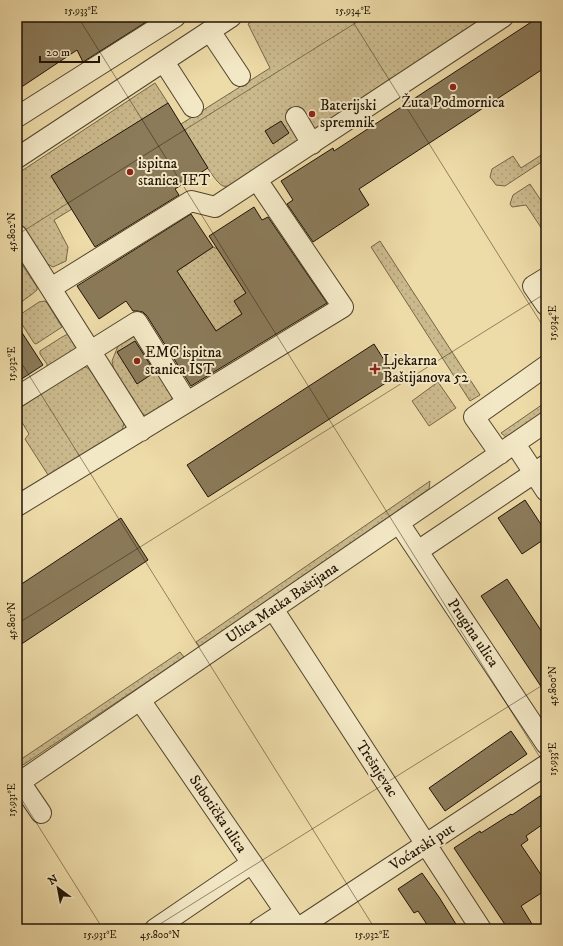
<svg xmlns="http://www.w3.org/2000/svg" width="563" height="946" viewBox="0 0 563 946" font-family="'IM FELL DW Pica',serif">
  <defs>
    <pattern id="green-dots" width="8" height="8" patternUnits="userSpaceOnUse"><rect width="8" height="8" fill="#cab98c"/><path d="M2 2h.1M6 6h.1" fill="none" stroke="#ad9e77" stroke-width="1.8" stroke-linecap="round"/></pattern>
  </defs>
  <rect width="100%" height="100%" fill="#eddba8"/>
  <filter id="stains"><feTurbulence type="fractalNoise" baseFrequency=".005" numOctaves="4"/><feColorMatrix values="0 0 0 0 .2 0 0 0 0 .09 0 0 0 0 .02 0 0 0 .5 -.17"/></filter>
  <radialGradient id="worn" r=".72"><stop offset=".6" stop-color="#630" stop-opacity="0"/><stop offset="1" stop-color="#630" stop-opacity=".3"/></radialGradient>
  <!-- green -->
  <path fill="url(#green-dots)" stroke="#756648" d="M258,17H492L236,186C232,186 227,187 223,186C213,182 188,135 181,124L270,68L248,24Z
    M155,83L168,103L72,209L54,220L68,247L66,261L53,267L44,262L17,219V174Z
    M546,152V159L505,186L496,185L490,177L492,169L513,156L521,168Z
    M530,184L546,208V235L526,205L512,207L510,204L513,195Z
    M380,241L480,395L470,401L371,247Z
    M213,247L218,249L246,293L234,301L242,314L216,331L177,271Z
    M17,257L37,287V290L31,295L17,305Z
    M45,301L47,303L62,327L36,344L34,343L18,318V316L39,302Z
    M70,333L79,350L47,370V364L40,354V351L62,337Z
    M135,336L172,388V402L148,417L140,412L114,370L112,361L118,346Z
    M86,367L90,370L124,423L122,431L50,478L25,439L29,434L17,414V410L81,368Z
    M438,382L456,408L429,426L412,401Z
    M546,402V410L506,437L501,433Z
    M430,481L429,489L200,647L196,642Z
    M180,652L184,657L17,769V762Z"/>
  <!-- building -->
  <path fill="#8b7b5a" stroke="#201305" d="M17,17H154L83,62L77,50L17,90Z
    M539,17H546V67L359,189L369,205L313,242L287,204L293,200L281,181L333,148L334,151Z
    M168,103L208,168L175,189L179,195L95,247L51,176Z
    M281,121L289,133L273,144L265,131Z
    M254,207L262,220L268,217L327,303L191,386L147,316L143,312L137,311H133L126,301L99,319L77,286L191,214L213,247L177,271L216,331L242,314L234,301L246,293L209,236Z
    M17,325L43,365L17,382Z
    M135,341L155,372L137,384L117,352Z
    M374,344L395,377L208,497L187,465Z
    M525,500L546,532V538L522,554L498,518Z
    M121,518L148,560L17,647V587Z
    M507,579L546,638V694L481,596Z
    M511,731L527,754L445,811L429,788Z
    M546,792V822L526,836L528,840L521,845L546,882V890L521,906L535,929H508L454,848L480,831L481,833L511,814L512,815Z
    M422,873L439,897L459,929H430L418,911L414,913L398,889Z"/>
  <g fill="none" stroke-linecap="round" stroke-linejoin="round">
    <defs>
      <path id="minor" d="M210,31L240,76
        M164,62L193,107
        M17,117L175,17
        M296,117L312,144
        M17,158L231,17
        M17,235L141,431
        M546,278L533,286L546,305
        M51,288L191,201L215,207L503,17
        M17,397L137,322L187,402
        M515,444L546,491
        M500,454L474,417L546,366
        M17,506L343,307L257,180
        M399,523L546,744
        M418,551L546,465
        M273,609L481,929
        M140,700L297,929
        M20,782L41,813
        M17,784L546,422
        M155,929L252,863
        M259,929L285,912
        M297,929L546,765"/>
    </defs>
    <!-- minor casing -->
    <use href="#minor" stroke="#53452e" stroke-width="22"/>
    <!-- minor -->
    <use href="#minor" stroke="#f3e8c6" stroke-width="20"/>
  </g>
  <!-- ticks -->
  <path fill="none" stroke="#201305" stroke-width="1" stroke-opacity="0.45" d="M78,17L546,767M350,17L546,331M17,235L365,17M17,356L375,929M17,624L546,293M17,792L103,929M152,929L546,683"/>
  <!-- markers -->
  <g fill="#8f2418" stroke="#f3e8c6" stroke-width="1.5">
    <circle cx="453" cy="87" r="4"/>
    <circle cx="312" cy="114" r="4"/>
    <circle cx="130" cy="172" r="4"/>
    <circle cx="137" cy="361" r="4"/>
    <path d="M373 363h4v4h4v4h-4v4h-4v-4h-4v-4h4z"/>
  </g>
  <g text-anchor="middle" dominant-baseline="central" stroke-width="4" stroke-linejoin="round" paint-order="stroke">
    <!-- poi labels -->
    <g font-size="15" fill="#201305" stroke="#f3e8c6" text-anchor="start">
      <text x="453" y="102" text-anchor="middle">Žuta Podmornica</text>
      <text x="320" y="105">Baterijski<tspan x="320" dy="17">spremnik</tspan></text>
      <text x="138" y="163">ispitna<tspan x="138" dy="17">stanica IET</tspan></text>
      <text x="145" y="352">EMC ispitna<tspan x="145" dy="17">stanica IST</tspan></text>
      <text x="383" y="360">Ljekarna<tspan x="383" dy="17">Baštijanova 52</tspan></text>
    </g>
    <!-- street labels -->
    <g font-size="15" fill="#201305" stroke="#f3e8c6">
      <text transform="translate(282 603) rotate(-34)">Ulica Matka Baštijana</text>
      <text transform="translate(473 633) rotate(56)">Prugina ulica</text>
      <text transform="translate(377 769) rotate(57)">Trešnjevac</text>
      <text transform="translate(218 814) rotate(56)">Subotička ulica</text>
      <text transform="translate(422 847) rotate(-33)">Voćarski put</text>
    </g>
  </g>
  <!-- margin -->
  <rect width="563" height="946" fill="none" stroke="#eddba8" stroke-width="44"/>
  <!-- north arrow -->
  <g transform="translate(58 888) rotate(328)" stroke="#f3e8c6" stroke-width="3" paint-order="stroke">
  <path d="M0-3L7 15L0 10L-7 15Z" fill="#201305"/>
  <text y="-6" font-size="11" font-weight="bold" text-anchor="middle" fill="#201305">N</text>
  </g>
  <!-- scale -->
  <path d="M40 56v6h59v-6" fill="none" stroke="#201305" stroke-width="2"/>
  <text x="46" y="56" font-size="12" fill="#201305" stroke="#f3e8c6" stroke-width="3" paint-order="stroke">20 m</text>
  <rect x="22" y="22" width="519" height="902" fill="none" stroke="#201305" stroke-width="1.5"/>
  <g font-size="10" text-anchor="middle" fill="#201305">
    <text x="81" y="14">15.933°E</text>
    <text x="353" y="14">15.934°E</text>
    <text transform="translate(11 232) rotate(-90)" y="4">45.802°N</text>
    <text transform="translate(552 323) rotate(-90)" y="4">15.934°E</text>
    <text transform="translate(11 364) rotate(-90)" y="4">15.932°E</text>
    <text transform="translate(11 621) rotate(-90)" y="4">45.801°N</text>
    <text transform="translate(552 686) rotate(-90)" y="4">45.800°N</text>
    <text transform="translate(552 759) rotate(-90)" y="4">15.933°E</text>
    <text transform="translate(11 800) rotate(-90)" y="4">15.931°E</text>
    <text x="100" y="938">15.931°E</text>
    <text x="160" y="938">45.800°N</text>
    <text x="372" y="938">15.932°E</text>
  </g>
  <rect width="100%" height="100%" filter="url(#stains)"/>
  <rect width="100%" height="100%" fill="url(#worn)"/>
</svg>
